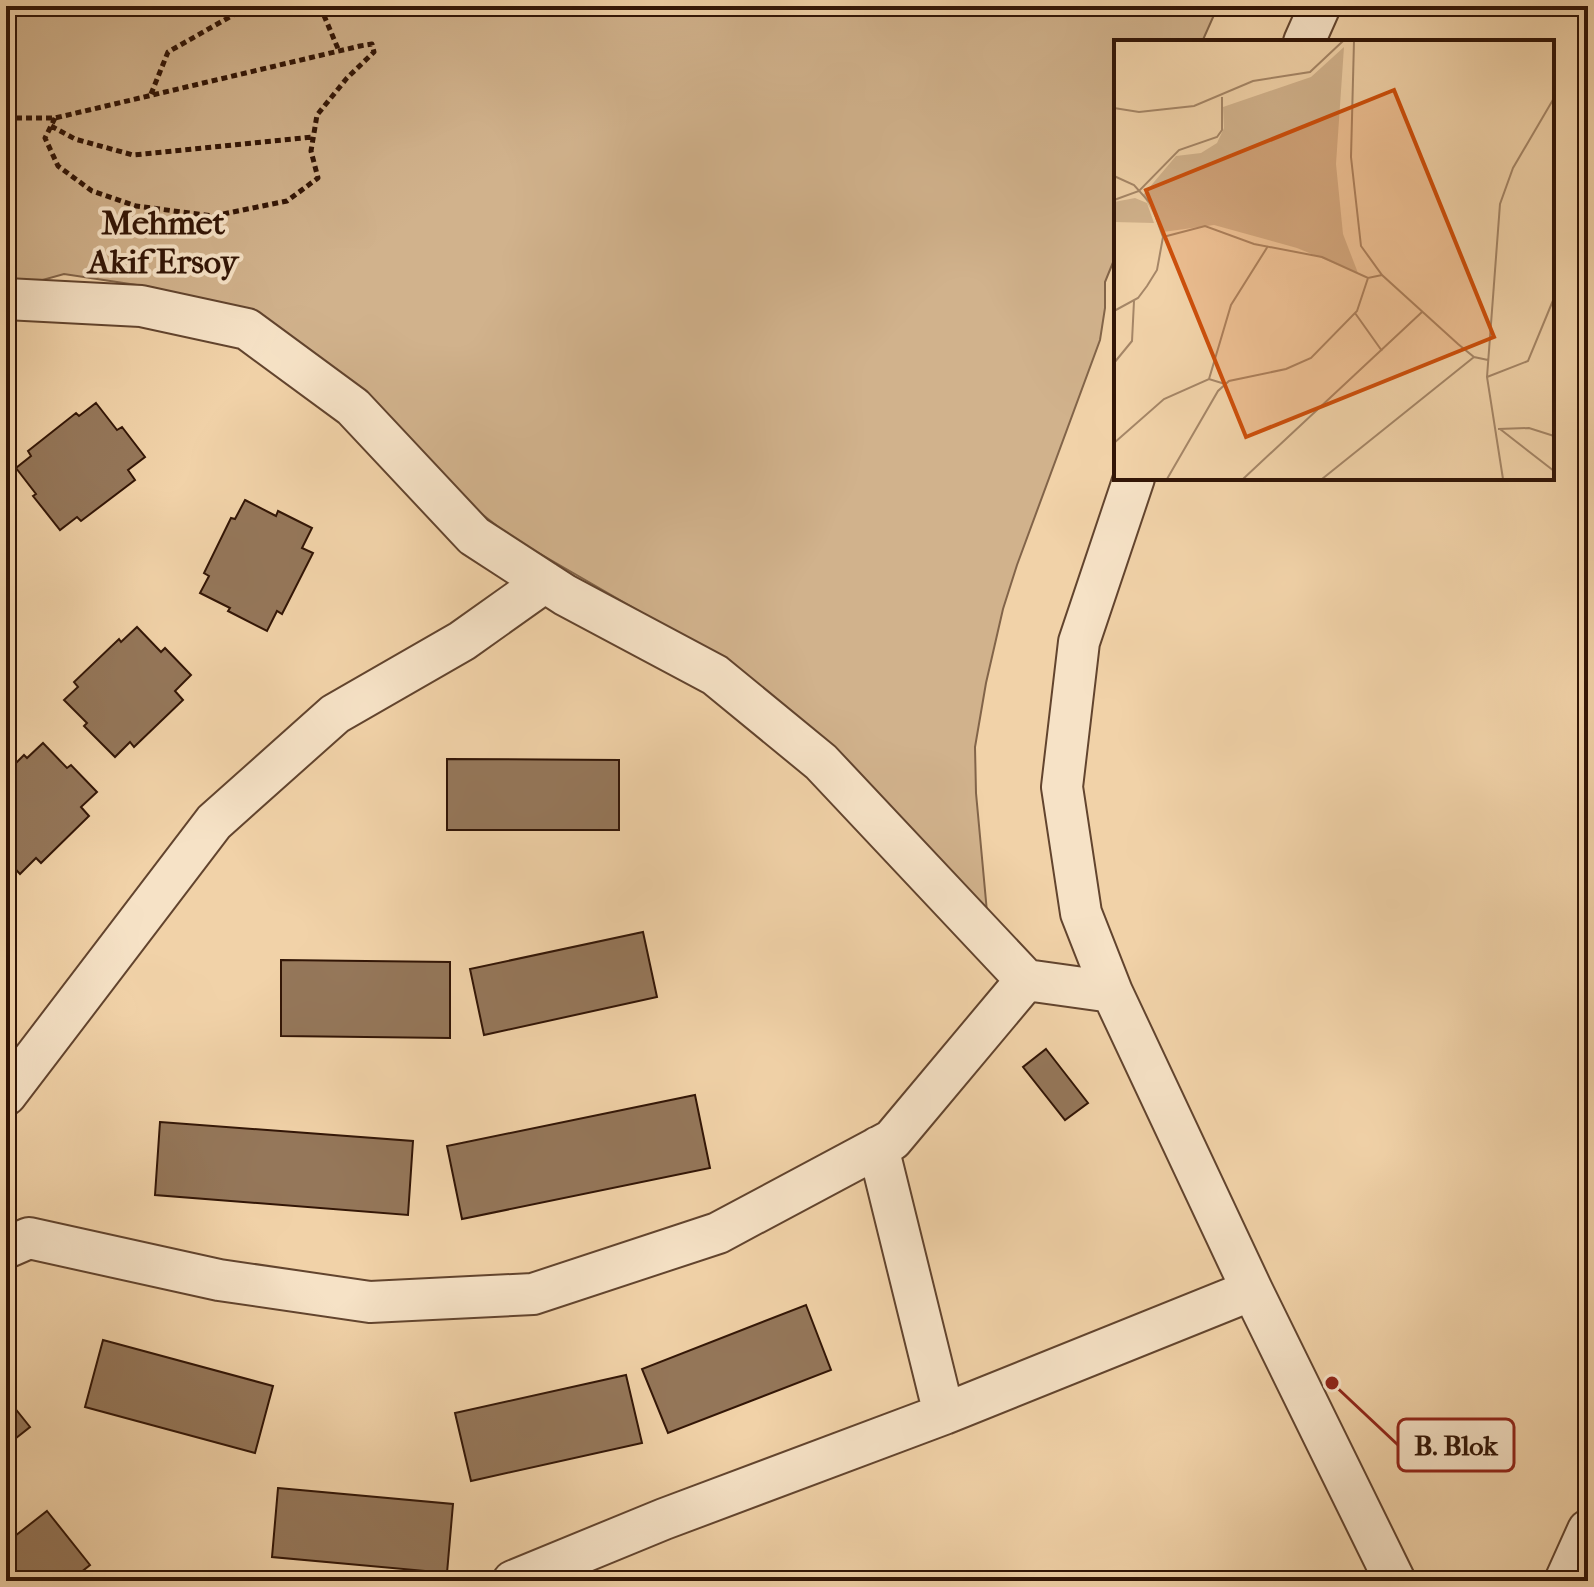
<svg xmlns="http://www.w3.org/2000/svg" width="1594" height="1587" viewBox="0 0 1594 1587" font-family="'IM FELL French Canon',serif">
  <rect width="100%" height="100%" fill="#f1d2a8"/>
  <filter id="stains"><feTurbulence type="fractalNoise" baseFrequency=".0025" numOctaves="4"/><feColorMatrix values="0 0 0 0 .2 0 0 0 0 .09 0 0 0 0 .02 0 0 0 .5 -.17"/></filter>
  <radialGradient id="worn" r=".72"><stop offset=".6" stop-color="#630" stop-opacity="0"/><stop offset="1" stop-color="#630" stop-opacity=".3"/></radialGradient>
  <!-- green -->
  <path fill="#d1b28c" stroke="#826449" stroke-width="2" d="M6,6H1218L1202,42H1116V255L1105,282V308L1100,340L1017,565L1003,609L986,683L975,747L976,793L987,912L663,625L511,537L212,302L150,287L64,274L39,281L15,279L6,275Z"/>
  <!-- building -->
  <path fill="#95775a" stroke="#321506" stroke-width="2" d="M96,403L117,430L122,427L145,457L128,470L135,480L81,521L77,517L60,530L33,496L36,494L16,468L31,456L28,451L76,413L79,416Z
    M245,500L276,516L278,511L312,528L302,548L313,553L282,614L277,611L267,631L228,611L230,608L200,593L209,576L204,573L231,518L235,519Z
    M137,627L161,652L165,648L191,675L175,691L183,700L134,747L130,742L115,757L84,726L87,723L64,700L78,687L74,682L119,639L121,642Z
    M43,743L67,768L71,765L97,792L81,807L89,816L41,863L36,858L20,874L6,859V773L24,755L27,758Z
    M447,759L619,760V830H447Z
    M643,932L657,997L484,1035L470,969Z
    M281,960L450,962V1038L281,1036Z
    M1046,1049L1088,1103L1065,1120L1023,1067Z
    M695,1095L710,1168L462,1219L447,1146Z
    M160,1122L413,1141L408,1215L155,1195Z
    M806,1305L831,1370L668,1433L642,1369Z
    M103,1340L273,1386L255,1453L85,1407Z
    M626,1375L642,1443L471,1481L455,1413Z
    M6,1397L30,1427L6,1446Z
    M278,1488L453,1504L447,1573L272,1557Z
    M47,1511L90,1565L70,1581H6V1543Z"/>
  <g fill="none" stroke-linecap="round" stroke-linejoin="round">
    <defs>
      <path id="minor" d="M1304,42L1320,6
        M6,299L141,306L247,329L353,407L474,536L565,595L715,675L821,762L1026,980L1112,992
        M1134,478L1079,642L1062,787L1081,913L1112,992L1252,1290L1395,1581
        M6,1095L214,822L335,714L462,641L545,582
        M878,1147L944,1414
        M6,1248L29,1238L219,1280L370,1302L533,1294L718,1233L892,1140L1026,980
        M513,1581L664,1519L944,1414L1252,1290
        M1565,1581L1588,1530"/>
    </defs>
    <!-- minor casing -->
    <use href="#minor" stroke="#62442e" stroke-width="44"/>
    <!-- path -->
    <path stroke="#321506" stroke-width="5" stroke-dasharray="6 4" stroke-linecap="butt" d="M320,6L339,51
      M151,94L168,52L249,6
      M6,118H55L360,46L372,44L374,52L347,78L317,115L311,151L318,178L287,201L213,216L136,206L92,191L58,166L45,138L55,118
      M51,126L75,139L133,155L313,137"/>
    <!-- minor -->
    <use href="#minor" stroke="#f6e2c6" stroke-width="40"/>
  </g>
  <g text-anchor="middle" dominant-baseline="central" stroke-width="8" stroke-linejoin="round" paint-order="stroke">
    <!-- district labels -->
    <g font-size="34" font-weight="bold" fill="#321506" stroke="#f6e2c6">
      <text x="163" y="223">Mehmet<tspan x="163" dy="39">Akif Ersoy</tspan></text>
    </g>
  </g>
  <!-- overview -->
  <g transform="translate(1114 40)">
    <rect width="440" height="440" fill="#f1d2a8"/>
    <path d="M230,7L222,124L229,194L244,233L183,208L100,185L49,192L29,155L62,116L87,113L103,103L110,88L109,67L197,37ZM21,158L33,163L40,183L0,182V162Z" fill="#d1b28c"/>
    <path fill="none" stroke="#a58667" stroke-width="2" d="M240,1L237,117L247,206L268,235L344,304L360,317L374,320M0,68L25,72L80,66L139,41L196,32L229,1M0,136L20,145L37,164L49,197L43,230L33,246L24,258L0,271M0,160L25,151L65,110L103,97L108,90V57M49,197L91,186L140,204L208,217L254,238L268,235M241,273L268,311M0,323L18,301L20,261M373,337L414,321L440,258M95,339L117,265L154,206M384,389L415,388L440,396M386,389L440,431M0,403L50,359L95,339L111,344M53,439L104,351L115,341L172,329L197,318L243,271L254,238M129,439L308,272M208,439L360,317M389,439L373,337L386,164L399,128L440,58"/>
    <path fill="#cd4f0b" fill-opacity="0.15" stroke="#cd4f0b" stroke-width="4" d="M280,50L380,297L132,397L32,150Z"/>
    <rect width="440" height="440" fill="none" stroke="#321506" stroke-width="4"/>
  </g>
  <!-- callouts -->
  <path fill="none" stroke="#8f2418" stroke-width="3" d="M1332 1383L1398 1445"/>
  <circle fill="#8f2418" stroke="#f6e2c6" stroke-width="3" cx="1332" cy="1383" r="8"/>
  <rect fill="#f6e2c6" stroke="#8f2418" stroke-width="3" x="1398" y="1419" width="116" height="52" rx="8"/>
  <g font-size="28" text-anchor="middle" font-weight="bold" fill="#321506">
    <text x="1456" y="1455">B. Blok</text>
  </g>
  <!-- margin -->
  <rect width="1594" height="1587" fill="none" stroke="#f1d2a8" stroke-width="32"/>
  <rect x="8" y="8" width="1578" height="1571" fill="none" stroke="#321506" stroke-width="4"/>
  <rect x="16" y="16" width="1562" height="1555" fill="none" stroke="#321506" stroke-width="2"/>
  <rect width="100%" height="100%" filter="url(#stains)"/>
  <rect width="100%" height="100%" fill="url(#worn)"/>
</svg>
